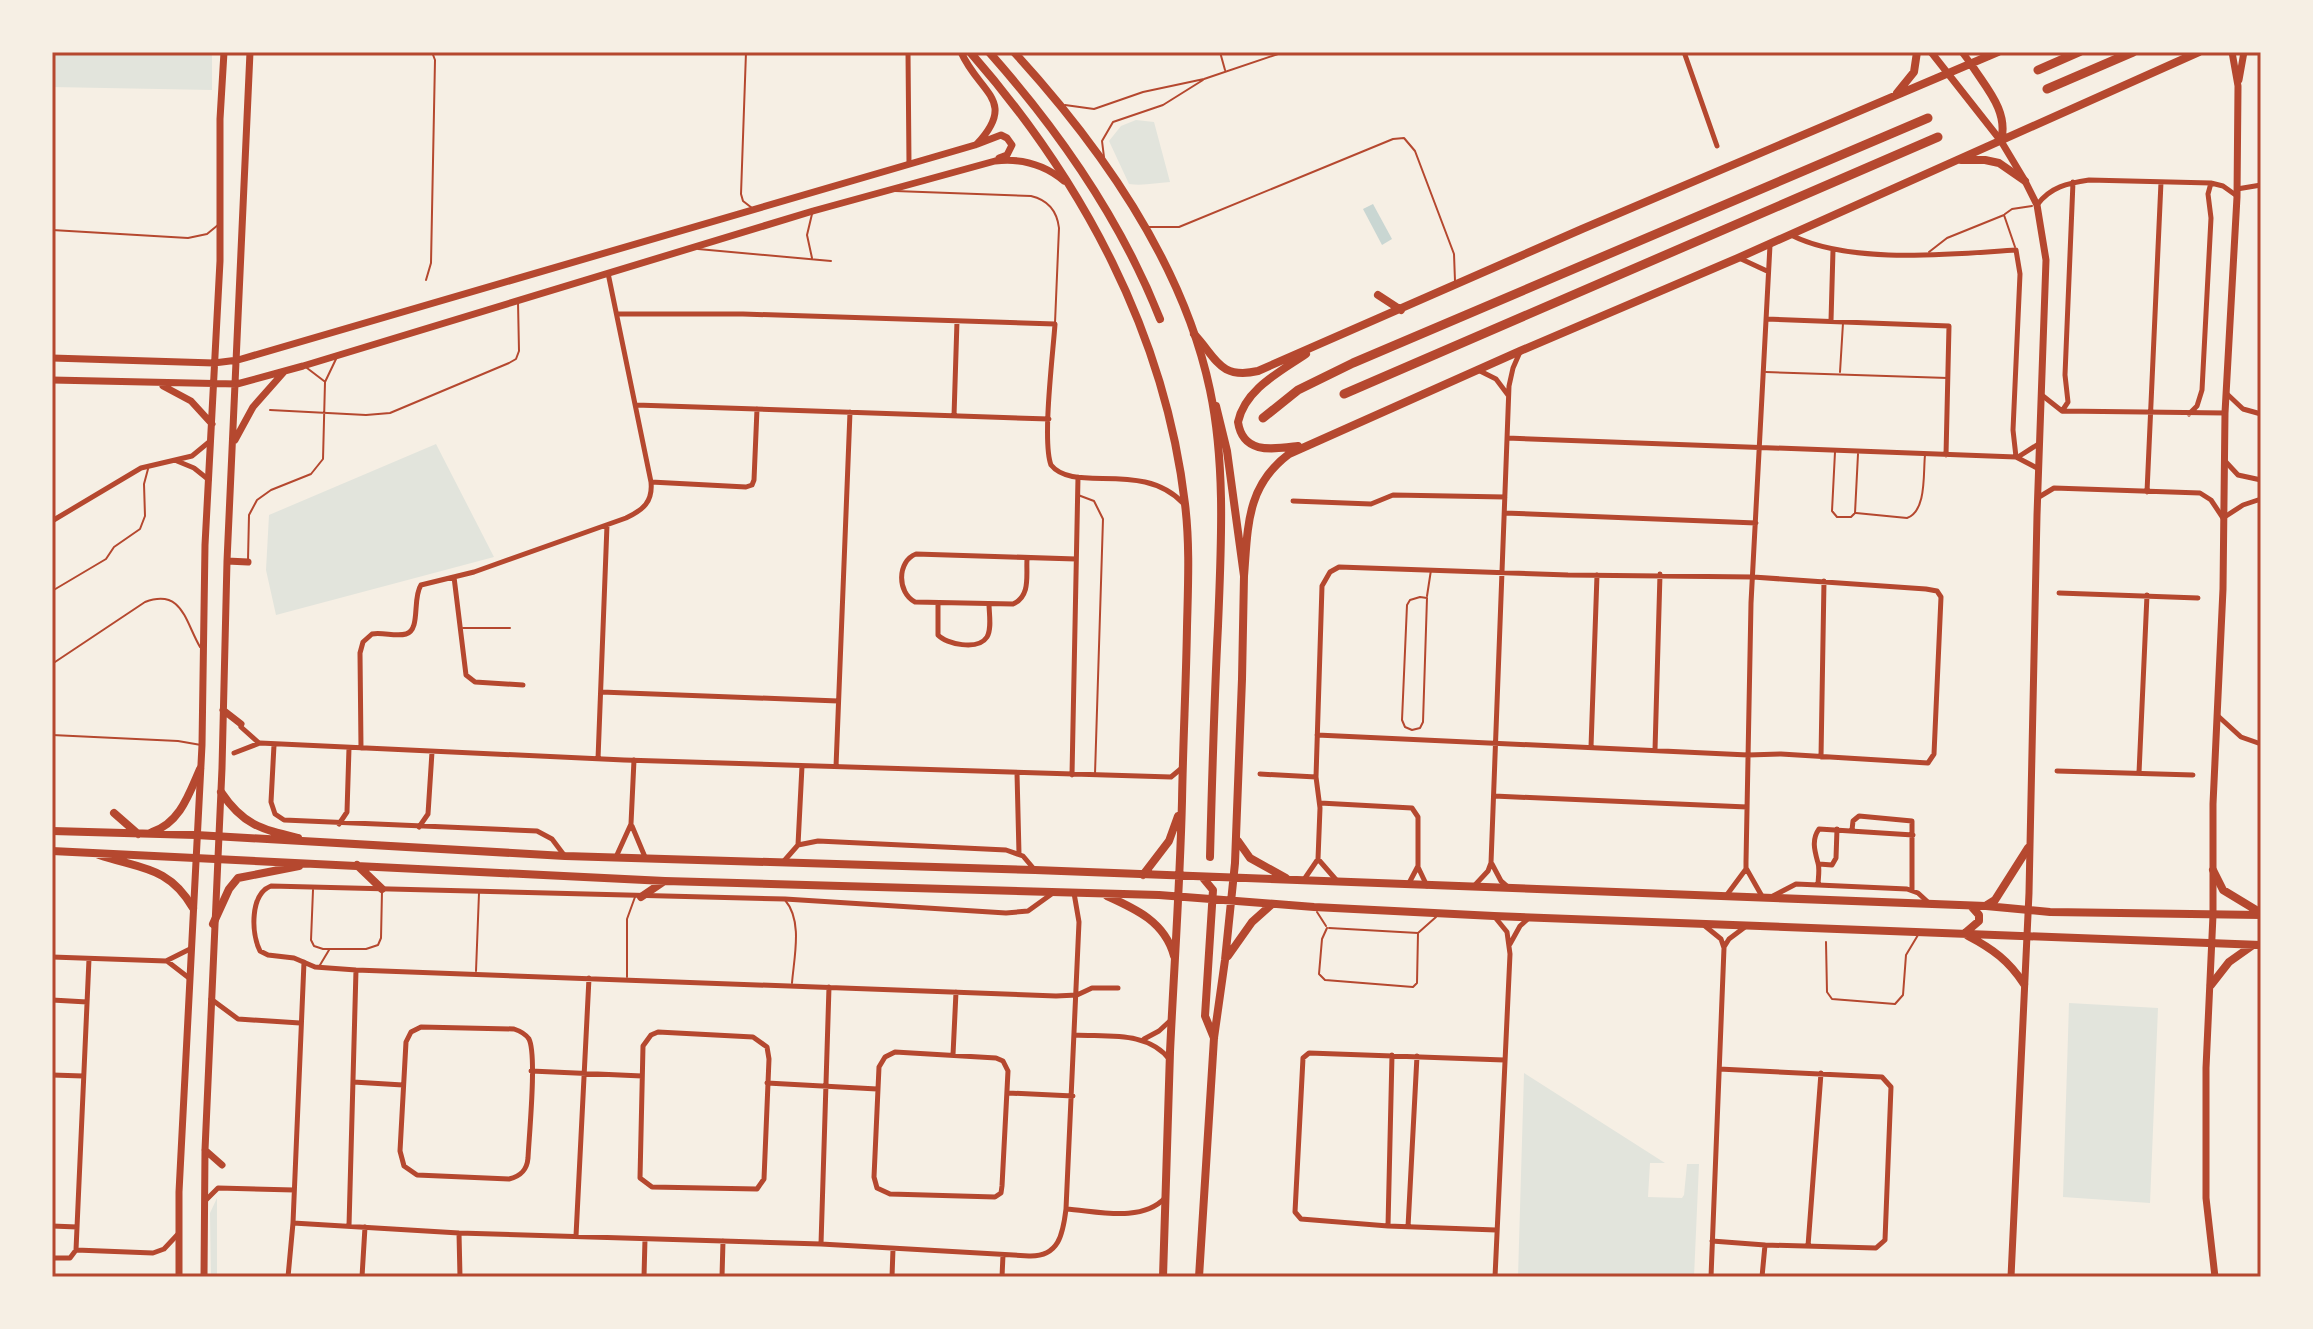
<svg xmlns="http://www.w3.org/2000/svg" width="2313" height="1329" viewBox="0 0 2313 1329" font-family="'IBM Plex Sans',sans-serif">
  <rect width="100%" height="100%" fill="#f6efe4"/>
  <!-- green -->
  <path fill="#e2e4dc" d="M52,52H212V90L52,87Z
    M1136,120L1154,122L1170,182C1156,183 1143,186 1129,184L1109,141L1121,126Z
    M436,444L494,557L276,615L266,570L269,515Z
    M2069,1003L2158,1008L2150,1203L2063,1197Z
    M1524,1073L1665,1163H1650L1648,1197L1682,1198L1684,1195L1687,1164H1699L1694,1277H1518Z
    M217,1198V1277H211L210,1213Z"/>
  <!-- water -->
  <path fill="#c9d6d2" d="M1373,204L1392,239L1382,245L1363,209Z"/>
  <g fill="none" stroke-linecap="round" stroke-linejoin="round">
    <!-- service -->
    <path stroke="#b5482f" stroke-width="2" d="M746,52L741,194L743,201L752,208
      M1220,52L1225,70
      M1065,105L1094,109L1143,92L1204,79L1284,52
      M1104,157L1102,141L1113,122L1163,105L1203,80
      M895,191L1031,196C1048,200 1057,211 1059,228L1055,323
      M2005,214L2012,209L2032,206
      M1147,227H1179L1393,139L1404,138L1415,151L1454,254L1455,281
      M52,230L188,238L207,234L218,225
      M698,249L831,261
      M1929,252L1947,238L2004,215L2015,247
      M812,258L807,235L812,214
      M426,280L431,263L435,60L432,52
      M307,368L324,381
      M1766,372L1948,378
      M1840,372L1843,323
      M270,410L366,415L390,413L509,363L516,359L519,351L518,302
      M1835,452L1832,511L1837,517H1851L1855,513L1858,454
      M1078,495L1094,501L1103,519L1095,774
      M1856,513L1907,518C1927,511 1923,473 1925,455
      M248,560L249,515L257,500L271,490L311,474L323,459L325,382L336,359
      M52,591L106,559L114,547L140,529L145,516L144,484L148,469
      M1427,596L1431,570
      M1420,597L1427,598L1423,722L1420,728L1412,730L1405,727L1402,720L1407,605L1410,600Z
      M463,628H510
      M52,664L145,602C182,588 185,621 200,647
      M52,735L178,741L201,745
      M313,890L311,940L314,946L323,949H366L378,945L381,938L382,891
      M785,900C803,921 794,957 792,983
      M1317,912L1326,926
      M1327,928L1322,939L1319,974L1325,980L1413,987L1417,983L1418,933
      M1329,928L1418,933L1436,917
      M1826,942L1827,992L1832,999L1895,1004L1903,995L1906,955L1918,935
      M320,965L329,950
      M476,971L479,893
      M627,977V919L635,897"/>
    <!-- minor -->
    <path stroke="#b5482f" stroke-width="5" d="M908,52L909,164
      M1684,52L1717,146
      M2237,189L2261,185
      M2037,205C2050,187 2068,183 2089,180L2211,183L2223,186L2237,196
      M1791,235C1850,265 1951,254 2016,250L2020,274L2013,430L2016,457
      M1739,258L1767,271
      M618,314H743L1055,324C1053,354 1042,441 1051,465C1074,494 1143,459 1184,504
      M1766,319L1949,326L1946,455
      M1831,321L1833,250
      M1480,371L1496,379L1508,395
      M2226,393L2243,409L2261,414
      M2043,396L2062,411L2225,413
      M636,405L1049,419
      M2062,411L2068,402L2065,375L2073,182
      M2189,414L2197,406L2202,390L2211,218L2208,194L2211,183
      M954,416L957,321
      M1507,438L2016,457L2039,469
      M2018,457L2040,443
      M177,461L194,468L209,480
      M2225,461L2238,475L2261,480
      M651,482L746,487L752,485L754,480L757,409
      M2147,492L2161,182
      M2039,497L2054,488L2200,493L2211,500L2223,518L2243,505L2261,499
      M1293,501L1371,504L1393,495L1505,497
      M1504,513L1756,523
      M52,521L141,468L192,456L209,442
      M1027,559C1026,575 1031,596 1013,604L915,602C897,593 897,561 916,554L1076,559
      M454,577L466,675L475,682L523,685
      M2059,593L2198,598
      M938,603V635C946,644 978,651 987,637C992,629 989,613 989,604
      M601,692L838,701
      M2218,716L2241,737L2261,744
      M241,727L259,743
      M274,745L271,802L275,814L284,820L537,831L552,839L564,855
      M1591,747L1597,575
      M361,748L360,653L363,642L372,634C383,632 396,637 406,634C421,630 412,598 421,585L474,572L626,518C643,510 653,502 651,482L608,273
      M1655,750L1660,574
      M234,753L260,743L624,760L1171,777L1183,767
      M1821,757L1824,581
      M598,759L607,525
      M836,767L850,412
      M2057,771L2193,775
      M1017,773L1019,854
      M2139,773L2147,595
      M1260,774L1316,777
      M1072,775L1078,477
      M1494,796L1747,807
      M1320,803L1412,808L1418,817V866L1408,885
      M339,824L347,812L349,748
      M632,826L645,857
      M419,827L428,814L432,752
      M1852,830L1853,821L1859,816L1912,821V890
      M798,845L802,766
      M616,857L631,824L634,760
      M1318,859L1338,882
      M784,861L798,845L818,841L1006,850L1023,856L1034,869
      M1492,864L1501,881L1509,888
      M1819,864L1832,865L1836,858L1837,829
      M1418,867L1427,886
      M1303,881L1318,859L1320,808L1316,777L1322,586L1330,572L1339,567L1568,575L1753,577L1926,589L1937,591L1941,597L1934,754L1928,763L1781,754L1748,755L1317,735
      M1475,885L1488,871L1491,863L1509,386L1513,368L1520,352
      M1818,885C1818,879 1820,869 1818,863C1815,852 1811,840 1819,829L1913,835
      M1053,893L1028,911L1006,913L785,899L271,886C250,894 251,933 260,951L268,955L294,958L315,967L356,970L1056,996L1077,995L1092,988H1118
      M1726,896L1746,869
      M1773,896L1796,884L1907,889L1918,893L1930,904
      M1763,898L1746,868V862L1751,603L1770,245
      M1494,916L1507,932L1510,954L1495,1277
      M1705,926L1721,939L1724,948L1711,1277
      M1510,944L1520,926L1530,917
      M1724,947L1729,939L1745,927
      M52,957L166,961L190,949
      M167,961L189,978
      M211,999L238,1019L300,1023
      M52,1000L87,1002
      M421,1027L514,1029C520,1031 525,1033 529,1039C537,1055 529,1136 528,1158C527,1170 521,1176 509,1179L417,1175L404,1166L400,1151L406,1042L411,1032Z
      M658,1032L753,1037L767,1047L769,1059L764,1179L757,1189L652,1187L640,1178L643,1046L651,1035Z
      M1075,1035C1109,1037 1148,1031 1170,1060
      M1144,1039L1159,1031L1172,1019
      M895,1052L996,1058L1003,1061L1008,1071L1002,1186L1001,1193L995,1197L890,1194L877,1188L874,1177L879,1067L885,1057Z
      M953,1055L956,992
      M531,1071L642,1076
      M52,1075L83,1076
      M353,1082L403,1085
      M767,1083L877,1089
      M1008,1093L1073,1096
      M205,1201L218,1188L294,1190
      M1066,1209C1097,1211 1141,1223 1165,1198
      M293,1223L459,1233L821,1244L1029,1256C1059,1257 1063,1234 1066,1209L1079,922L1074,893
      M52,1226L77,1227
      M349,1226L356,970
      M1388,1226L1392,1055
      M1408,1227L1417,1056
      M1496,1230L1388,1226L1301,1219L1295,1212L1303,1058L1309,1053L1504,1060
      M459,1233L460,1277
      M576,1236L589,978
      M1712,1241L1765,1245L1876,1248L1885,1240L1891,1087L1882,1077L1719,1069
      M821,1244L829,987
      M1808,1246L1821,1073
      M76,1250L89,959
      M76,1250L153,1253L164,1249L179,1233
      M52,1258H70L76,1250
      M288,1277L293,1223L304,962
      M362,1277L365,1227
      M644,1277L645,1239
      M722,1277L723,1241
      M892,1277L893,1249
      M1002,1277L1003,1255
      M1762,1277L1765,1245"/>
    <!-- secondary -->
    <path stroke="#b5482f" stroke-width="7" d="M961,52C979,93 1018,100 977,144
      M1931,52L2001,141L2025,181L2037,205L2046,260L2037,515L2029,893L2011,1277
      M1962,52L1971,64
      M2239,80L2244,52
      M52,358L214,363L238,360L975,145L1001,135L1007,138L1012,145L1007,155L999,158
      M52,380L237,384L303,366L813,211L995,161C1021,158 1044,164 1064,181
      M163,386L191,401L212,424
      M235,440L253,407L283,373
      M227,561L248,562
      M223,710L241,724
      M205,1150L222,1165
      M179,1277V1192L202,745L205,545L220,261V119L224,52
      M204,1277L205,1150L222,768L227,561L250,52
      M2215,1277L2206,1198V1068L2213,915V804L2223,589L2225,413L2237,197L2238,86L2232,52"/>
    <!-- primary -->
    <path stroke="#b5482f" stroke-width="8" d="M970,52C1082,180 1165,333 1185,504C1190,545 1188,586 1187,627C1186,685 1183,743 1182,801C1180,884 1174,968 1170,1052C1167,1127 1166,1202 1163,1277
      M1971,64C1986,88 2009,111 2001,141
      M1897,93L1914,72L1917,52
      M1961,160H1985L1999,163L2025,181
      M1378,295L1401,310
      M1194,334C1216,357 1219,380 1258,371L1582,229L1998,52
      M1298,446C1273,449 1243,455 1238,422C1245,389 1280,372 1306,354
      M1244,576C1248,527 1246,486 1289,454L1520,351L1738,258L2199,52
      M221,792C243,825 261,829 298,838
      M114,813L138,834
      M52,831L196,835L565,856L1035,870L1986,906L2050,912L2261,915
      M152,832C180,823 189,794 200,769
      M1238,841L1250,858L1286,878
      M52,851L665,881L1159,895L1314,907L1494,916L2261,945
      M99,855C140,869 169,866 193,908
      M357,865L382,889
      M2213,870L2223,890L2261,913
      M1143,875L1169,841L1178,816
      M1203,878L1213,890L1205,1016L1214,1038
      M1107,896C1136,909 1165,922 1174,956
      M641,897L663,882
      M1987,905L1995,900L2028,848
      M213,924L229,889L238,878L299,866
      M1965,933L1979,921V915L1971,906
      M1968,936C1993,949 2009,961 2024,984
      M1228,956L1252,922L1271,905
      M2211,985L2229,962L2253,945
      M1199,1277L1214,1038L1225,960L1235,863L1242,679L1244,576L1227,451L1216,406"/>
    <!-- trunk -->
    <path stroke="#b5482f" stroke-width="8" d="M989,52C1060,132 1121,220 1160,319
      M1014,52C1100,146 1183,262 1210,390C1226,466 1221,549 1218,626C1214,703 1212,780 1210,857"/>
    <!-- motorway -->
    <path stroke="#b5482f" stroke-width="9" d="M2038,70L2079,52
      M2047,89L2133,52
      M1344,394L1938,137
      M1263,418L1298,390L1353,363L1928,118"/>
  </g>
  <!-- border -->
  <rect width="2313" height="1329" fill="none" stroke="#f6efe4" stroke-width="108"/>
  <rect x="54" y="54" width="2205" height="1221" fill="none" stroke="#b5482f" stroke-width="3"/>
</svg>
